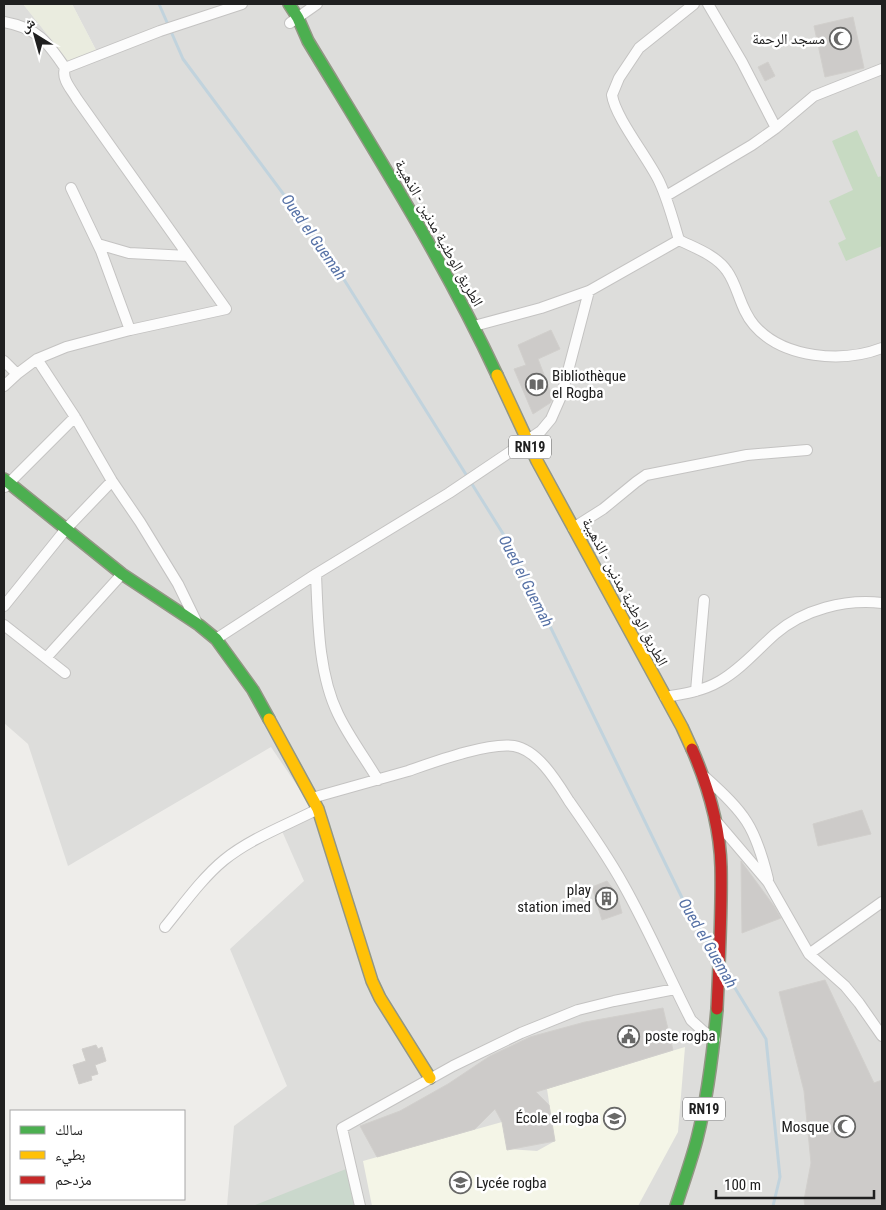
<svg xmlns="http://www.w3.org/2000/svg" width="886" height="1210" viewBox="0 0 886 1210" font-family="'Roboto Condensed','Noto Naskh Arabic',sans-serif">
  <rect width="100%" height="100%" fill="#eeedea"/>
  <!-- residential -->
  <path fill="#dddddb" d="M4,4H23L69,61L96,50L72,4H882V1206H227L234,1126L287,1086L230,949L304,881L282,831L315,812L271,747L68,866L28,744L4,723Z"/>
  <!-- education -->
  <path fill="#f4f5e7" d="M685,1047L678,1132L638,1206H372L363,1161L502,1122L507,1149L537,1151L555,1141L547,1089Z"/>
  <!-- farmland -->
  <path fill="#eaecdf" d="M23,4H72L96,50L68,61Z"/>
  <!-- forest -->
  <path fill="#c7dac2" d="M857,130L878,177L882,176V246L846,261L838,243L846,239L829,201L853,190L832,141Z"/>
  <!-- cemetery -->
  <path fill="#cad8cc" d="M346,1169L354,1206H253Z"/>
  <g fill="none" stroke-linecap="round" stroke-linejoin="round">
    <!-- stream -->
    <path stroke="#c1d3dd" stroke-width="3" d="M159,4L183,59L328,254L512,548L687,908L712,950
      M724,970L766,1039L780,1177L773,1206"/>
  </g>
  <!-- building -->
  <path fill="#cdcbc9" stroke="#d1cfcc" d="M853,17L864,68L825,77L814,26Z
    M768,62L775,76L765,81L758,67Z
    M551,330L560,349L538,359L553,398L550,403L533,414L514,369L526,365L518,345Z
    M862,810L871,834L818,846L813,824Z
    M741,861L774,906L781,918L742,933Z
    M607,881L617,894L622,913L602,920L592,887Z
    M825,980L874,1083L882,1080V1206H805L804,1200L811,1163L804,1091L779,992Z
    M663,1008L673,1050L536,1092L549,1105L555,1141L507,1150L502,1122L495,1109L475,1129L377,1157L360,1126L400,1111L448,1084L490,1056L530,1037L585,1022Z
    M96,1045L98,1049L102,1047L106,1061L95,1065L98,1074L91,1076L92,1080L79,1084L73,1065L86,1061L82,1049Z"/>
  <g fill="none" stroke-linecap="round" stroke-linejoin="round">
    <defs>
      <path id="street" d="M708,4L742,62L776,128
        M4,22C37,28 47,41 65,68C61,79 72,90 77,99L226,309L130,330L66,347L37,359L17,374L4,386
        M290,23L317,4
        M65,68L160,31L242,4
        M71,188L101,251L130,330
        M666,196L752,145L776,128L814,96L882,69
        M679,240C695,248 716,255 727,271C738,286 740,309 754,325C783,359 843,363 882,348
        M98,244L129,253L188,256
        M474,326L541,308L589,291L679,240C673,220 668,200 659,181C648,158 615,117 612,95L619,78L639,48L694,4
        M37,359L75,417L112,481L140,522L178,584L197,623
        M4,361L17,374
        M5,487L75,417
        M573,528L603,509L636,482L646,475L747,455L807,450
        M316,574C318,619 318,673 338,714C349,737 365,758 378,780
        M4,606L66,529L112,481
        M4,625L65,673
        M216,639L316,574L449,493L541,431L551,419L562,394L589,291
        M46,658L122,574
        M696,691L704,600
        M665,697C684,694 703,691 720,681C741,669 757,650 775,634C804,609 845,599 882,603
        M705,777C745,813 755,826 768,879
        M312,798C344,789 376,780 408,771C434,762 488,742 514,746C538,750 557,782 569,801C588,828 607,855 623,884C648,928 668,975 691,1020L703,1031L715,1039
        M716,821L768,882L809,954L845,986L859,1003L882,1036
        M165,927C183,905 202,878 224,860C251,838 287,825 318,809
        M809,954L882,902
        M360,1206L342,1128L453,1066L521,1033L578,1010L614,1001L675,989"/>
      <path id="fast" d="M289,4L298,18L308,41C374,150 443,259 497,375
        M4,479L122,574L199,625L216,639L253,690L269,719
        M676,1206C683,1184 691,1162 697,1139C708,1096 713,1053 717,1009"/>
      <path id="slow" d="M497,375L537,461L682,727L692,749
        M269,719L318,809L372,981L380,998L430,1078"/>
      <path id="jam" d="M692,749C708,786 720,827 721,867C722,914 719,962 717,1009"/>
    </defs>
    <!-- street casing -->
    <use href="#street" stroke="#c4c3c2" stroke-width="12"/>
    <!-- fast casing -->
    <use href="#fast" stroke="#929684" stroke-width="14"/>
    <!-- slow casing -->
    <use href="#slow" stroke="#929684" stroke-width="14"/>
    <!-- jam casing -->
    <use href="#jam" stroke="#929684" stroke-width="14"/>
    <!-- street -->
    <use href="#street" stroke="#fcfcfc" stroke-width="10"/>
    <!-- fast -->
    <use href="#fast" stroke="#4caf50" stroke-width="11"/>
    <!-- slow -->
    <use href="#slow" stroke="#ffc107" stroke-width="11"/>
    <!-- jam -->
    <use href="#jam" stroke="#c62828" stroke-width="11"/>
  </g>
  <!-- icons -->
  <defs>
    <symbol id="mosque-ring" viewBox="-11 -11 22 22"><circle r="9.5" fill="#fff" stroke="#686867" stroke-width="1.5"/><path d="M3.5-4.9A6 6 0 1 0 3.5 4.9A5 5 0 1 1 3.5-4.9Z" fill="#686867"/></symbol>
    <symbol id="library-ring" viewBox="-11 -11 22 22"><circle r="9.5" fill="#fff" stroke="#686867" stroke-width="1.5"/><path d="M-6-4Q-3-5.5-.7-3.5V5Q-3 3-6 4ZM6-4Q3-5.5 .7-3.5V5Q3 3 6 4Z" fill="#686867"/></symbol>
    <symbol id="building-ring" viewBox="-11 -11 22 22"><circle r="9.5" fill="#fff" stroke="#686867" stroke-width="1.5"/><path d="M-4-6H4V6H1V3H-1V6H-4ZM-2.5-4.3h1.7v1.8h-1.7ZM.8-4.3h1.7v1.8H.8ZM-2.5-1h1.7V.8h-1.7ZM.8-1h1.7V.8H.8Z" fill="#686867"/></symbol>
    <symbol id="civic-ring" viewBox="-11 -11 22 22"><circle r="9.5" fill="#fff" stroke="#686867" stroke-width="1.5"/><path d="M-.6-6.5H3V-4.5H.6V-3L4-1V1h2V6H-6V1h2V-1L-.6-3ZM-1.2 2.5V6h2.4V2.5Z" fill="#686867"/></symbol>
    <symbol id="school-ring" viewBox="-11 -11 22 22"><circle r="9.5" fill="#fff" stroke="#686867" stroke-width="1.5"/><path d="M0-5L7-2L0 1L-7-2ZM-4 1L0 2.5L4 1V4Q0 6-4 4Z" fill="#686867"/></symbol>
    <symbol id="university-ring" viewBox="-11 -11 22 22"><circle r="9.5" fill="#fff" stroke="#686867" stroke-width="1.5"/><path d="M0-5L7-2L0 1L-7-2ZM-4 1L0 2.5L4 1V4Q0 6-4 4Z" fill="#686867"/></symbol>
  </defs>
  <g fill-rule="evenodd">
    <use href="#mosque-ring" x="828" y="26" width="25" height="25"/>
    <use href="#library-ring" x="524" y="372" width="25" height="25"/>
    <use href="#building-ring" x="594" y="886" width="25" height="25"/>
    <use href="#civic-ring" x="616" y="1024" width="25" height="25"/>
    <use href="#school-ring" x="602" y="1106" width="25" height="25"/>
    <use href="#mosque-ring" x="832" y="1114" width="25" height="25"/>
    <use href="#university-ring" x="448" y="1170" width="25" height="25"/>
  </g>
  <g text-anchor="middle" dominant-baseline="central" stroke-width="5" stroke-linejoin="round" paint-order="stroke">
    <!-- shield labels -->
    <g fill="#fff" stroke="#636363" stroke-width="1">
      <rect x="509" y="435.5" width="42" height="23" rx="4"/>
      <rect x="683" y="1097.5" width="42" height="23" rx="4"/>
    </g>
    <g font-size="14" font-weight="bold" fill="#202020">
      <text x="530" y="447">RN19</text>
      <text x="704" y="1109">RN19</text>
    </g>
    <!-- poi labels -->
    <g font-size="15" fill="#202020" stroke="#fff" text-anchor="end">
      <text x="825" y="39">مسجد الرحمة</text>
      <text x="552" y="376" text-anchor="start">Bibliothèque<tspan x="552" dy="17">el Rogba</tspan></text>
      <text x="591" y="890">play<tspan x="591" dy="17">station imed</tspan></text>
      <text x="645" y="1036" text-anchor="start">poste rogba</text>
      <text x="599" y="1118">École el rogba</text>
      <text x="829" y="1127">Mosque</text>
      <text x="476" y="1183" text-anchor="start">Lycée rogba</text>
    </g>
    <!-- street labels -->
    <g font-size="15" fill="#202020" stroke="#fff">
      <text transform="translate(439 233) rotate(61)">الطريق الوطنية مدنين - الذهيبة</text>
      <text transform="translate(625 592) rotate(62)">الطريق الوطنية مدنين - الذهيبة</text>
    </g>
    <!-- water labels -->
    <g font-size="16" font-style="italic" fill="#5772a6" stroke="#fff">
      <text transform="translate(314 237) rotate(55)">Oued el Guemah</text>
      <text transform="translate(526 581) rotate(63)">Oued el Guemah</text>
      <text transform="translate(708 943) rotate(60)">Oued el Guemah</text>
    </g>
  </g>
  <!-- border -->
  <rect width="886" height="1210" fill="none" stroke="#202020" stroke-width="10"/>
  <!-- legend -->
  <rect x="10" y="1110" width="175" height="90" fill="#ffffff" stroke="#a6a6a6"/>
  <rect x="20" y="1126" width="25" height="8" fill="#4caf50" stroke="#a6a6a6"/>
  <text x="55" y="1135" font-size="15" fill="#202020">سالك</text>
  <rect x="20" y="1151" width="25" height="8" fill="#ffc107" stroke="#a6a6a6"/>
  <text x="55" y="1160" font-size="15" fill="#202020">بطيء</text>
  <rect x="20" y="1176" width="25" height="8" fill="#c62828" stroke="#a6a6a6"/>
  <text x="55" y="1185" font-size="15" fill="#202020">مزدحم</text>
  <!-- north arrow -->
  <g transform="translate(35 35) rotate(323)" stroke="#ffffff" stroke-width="4" paint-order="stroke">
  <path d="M0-4L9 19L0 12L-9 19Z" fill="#202020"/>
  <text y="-8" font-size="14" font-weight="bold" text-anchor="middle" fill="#202020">ش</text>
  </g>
  <!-- scale -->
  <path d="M716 1190v8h158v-8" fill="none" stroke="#202020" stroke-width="2.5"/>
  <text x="724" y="1190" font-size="15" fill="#202020" stroke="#ffffff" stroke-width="4" paint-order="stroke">100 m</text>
</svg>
